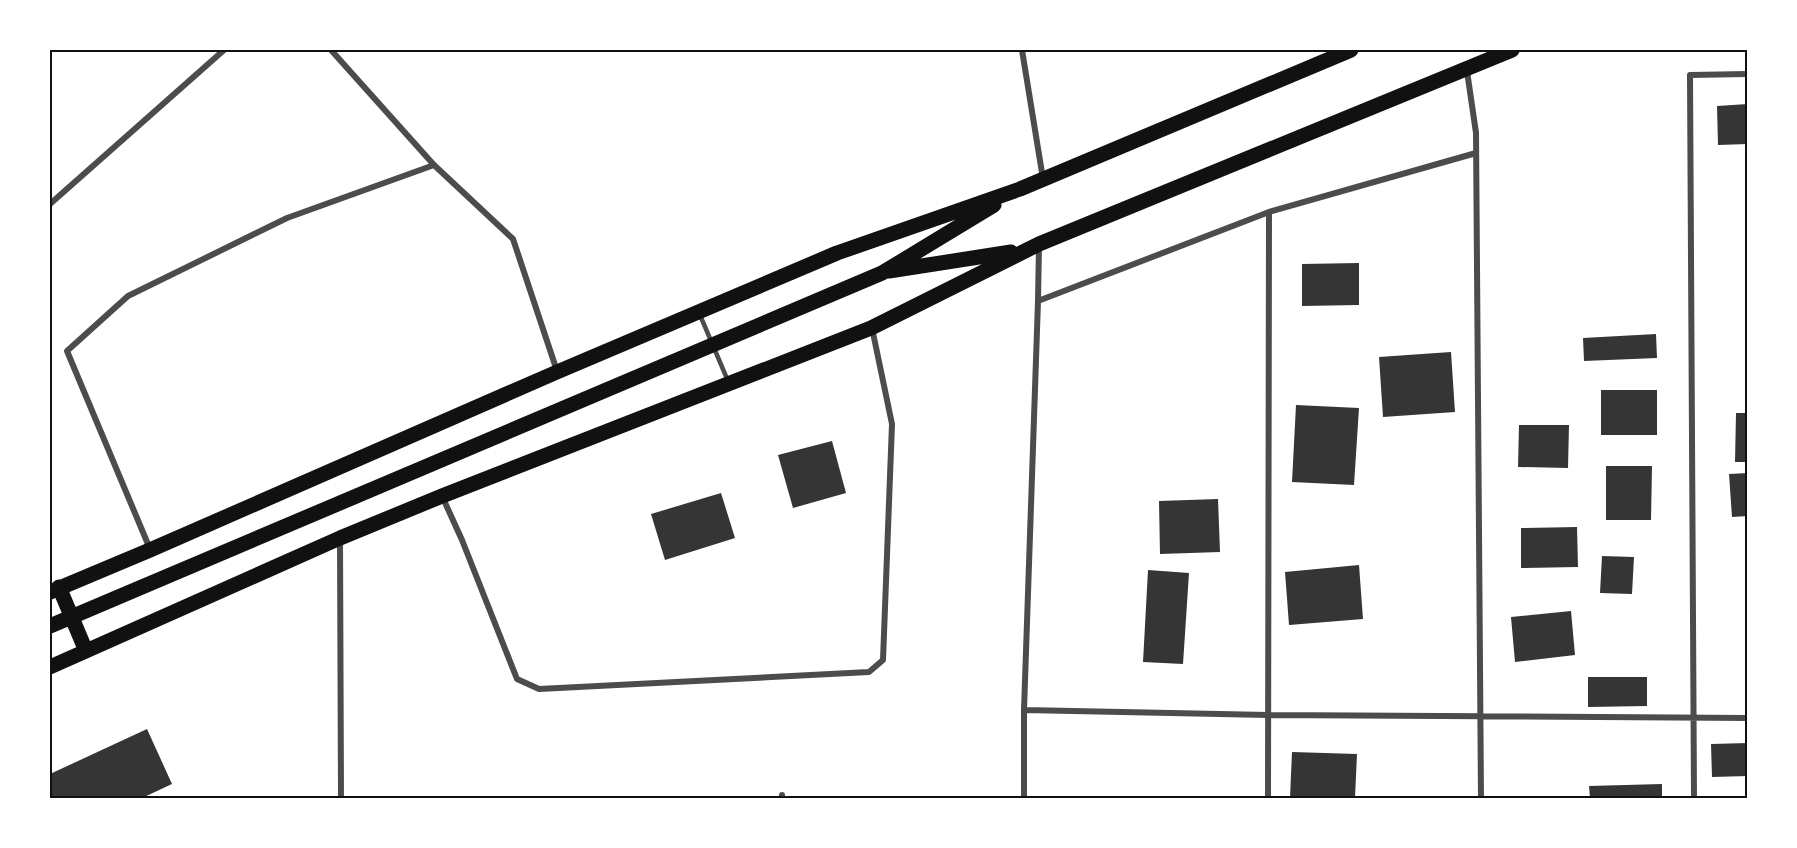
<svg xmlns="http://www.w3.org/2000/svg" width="1797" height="848" viewBox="0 0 1797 848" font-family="Poppins,sans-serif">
  <rect width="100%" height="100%" fill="#fff"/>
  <!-- building -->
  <path fill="#353535" d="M1748,104V144L1718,145L1717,106Z
    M1359,263V305L1302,306V264Z
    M1656,334L1657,358L1584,361L1583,338Z
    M1451,352L1455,412L1383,417L1379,357Z
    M1601,390H1657V435H1601Z
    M1296,405L1359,408L1354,485L1292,482Z
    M1736,413H1748V462H1735Z
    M1519,425H1569L1568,468L1518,467Z
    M832,441L846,493L793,508L778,455Z
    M1606,466H1652L1651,520H1606Z
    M1748,473V516L1732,517L1729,474Z
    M721,493L735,538L665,560L651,514Z
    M1218,499L1220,552L1160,554L1159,501Z
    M1577,527L1578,567L1521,568V528Z
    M1602,556L1634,557L1632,594L1600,593Z
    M1359,565L1363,619L1289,625L1285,572Z
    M1148,570L1189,573L1183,664L1143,662Z
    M1571,611L1575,655L1515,662L1511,617Z
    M1588,677H1647V706L1588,707Z
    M147,729L172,784L142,798H50V774Z
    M1748,743V776L1712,777L1711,744Z
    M1292,752L1357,754L1355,798H1290Z
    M1662,784V798H1590L1589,786Z"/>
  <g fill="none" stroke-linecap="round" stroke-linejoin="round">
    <!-- service -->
    <path stroke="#4c4c4c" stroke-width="4.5" d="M700,315L728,381"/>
    <!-- minor -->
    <path stroke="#4c4c4c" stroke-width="6" d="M331,50L434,165L513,239L557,371
      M1022,50L1043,179
      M1467,71L1476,133L1481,798
      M50,204L224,50
      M1038,301L1269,212L1476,153
      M442,496L462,540L517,679L539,689L869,672L883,660L892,424L872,328
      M340,539L341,798
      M150,549L67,351L128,296L287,218L434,165
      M1024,710L1268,715L1748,718
      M782,795V798
      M1024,798V710L1038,301L1039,244
      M1268,798L1269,212
      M1694,798L1690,75L1748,74"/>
    <!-- primary -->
    <path stroke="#111" stroke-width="15" d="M889,271L1011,252
      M59,587L86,651
      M50,592L150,550L557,372L837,253L1020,189L1351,50
      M50,626L882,273L994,205
      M50,667L340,538L442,496L871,328L1039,244L1512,50"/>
  </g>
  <!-- border -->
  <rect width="1797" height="848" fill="none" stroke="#ffffff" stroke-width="102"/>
  <rect x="51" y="51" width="1695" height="746" fill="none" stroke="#111" stroke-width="2"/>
</svg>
